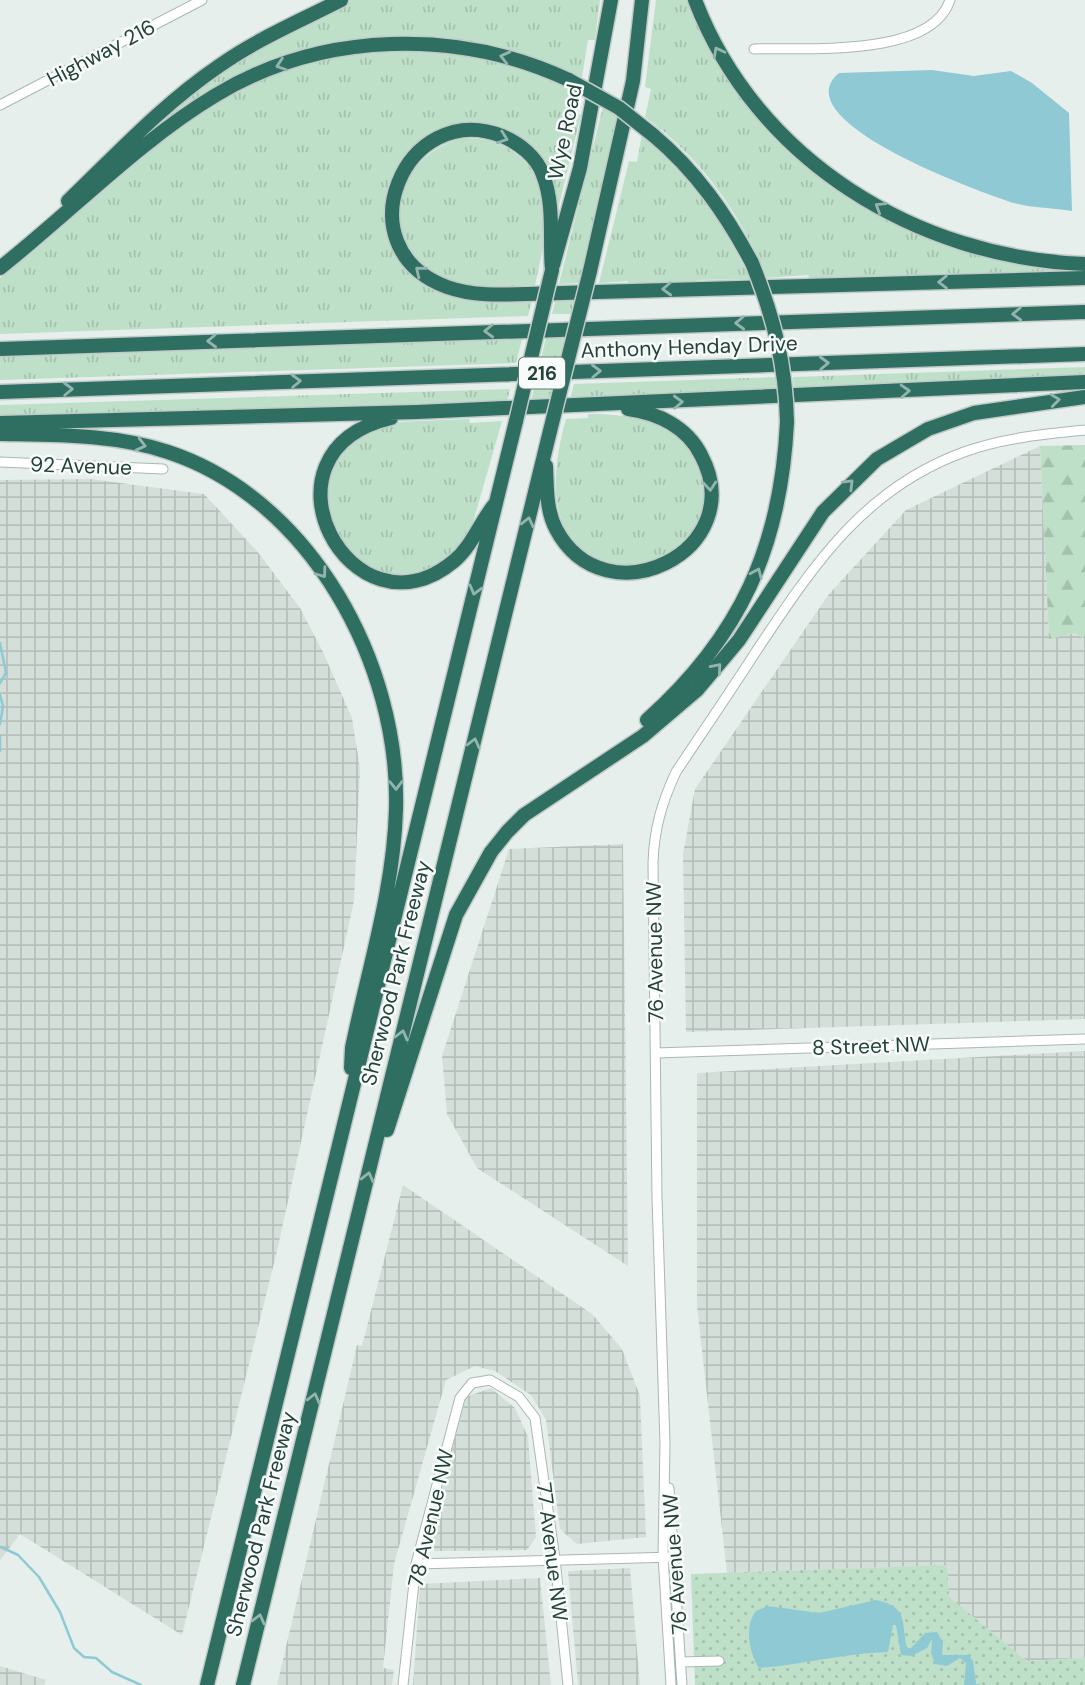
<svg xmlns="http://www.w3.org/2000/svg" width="1085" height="1685" viewBox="0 0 1085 1685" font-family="'DM Sans',sans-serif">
  <defs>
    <pattern id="industrial-grid" width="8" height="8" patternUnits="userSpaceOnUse" patternTransform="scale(1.75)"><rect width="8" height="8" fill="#d4dfda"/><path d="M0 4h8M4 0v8" fill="none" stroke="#b6c1bc"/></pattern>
    <pattern id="grass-tufts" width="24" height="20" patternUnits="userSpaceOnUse" patternTransform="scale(1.75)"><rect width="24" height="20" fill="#bfe0c8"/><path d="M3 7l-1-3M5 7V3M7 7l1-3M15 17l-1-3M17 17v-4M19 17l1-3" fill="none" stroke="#a4c1ad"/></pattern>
    <pattern id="forest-firs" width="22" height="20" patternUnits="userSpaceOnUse" patternTransform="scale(1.75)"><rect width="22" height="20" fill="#bfe0c8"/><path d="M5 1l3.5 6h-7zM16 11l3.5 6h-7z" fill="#a4c1ad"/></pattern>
    <pattern id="park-dots" width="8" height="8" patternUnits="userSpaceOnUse" patternTransform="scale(1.75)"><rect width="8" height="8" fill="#bfe0c8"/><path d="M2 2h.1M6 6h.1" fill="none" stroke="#a4c1ad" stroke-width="1.8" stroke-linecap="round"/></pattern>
  </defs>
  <rect width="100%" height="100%" fill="#e6efeb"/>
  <!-- industrial -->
  <path fill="url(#industrial-grid)" d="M1040,446L1049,638L1076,633L1085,639V1019L686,1032L683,854L695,789L829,594L906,510Z
    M90,479L204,494L257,551L300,608L323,652L352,718L360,769L354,901L277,1251L182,1635L20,1534L0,1560V480Z
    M623,844L628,1266L477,1168L447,1114L442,1056L509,849Z
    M1085,1051V1658L1027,1661L948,1597L947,1565L727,1573L697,1306V1073Z
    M403,1185L592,1314L622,1349L640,1396L646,1537L577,1544L560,1529L546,1420L531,1395L495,1371L475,1366L446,1380L394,1564L383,1668L394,1670L392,1685H277L357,1345L362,1346Z
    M491,1388L515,1408L528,1437L536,1537L527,1550L435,1551L428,1540L466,1397Z
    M630,1568L640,1685H578L568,1571Z
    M540,1578L551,1685H413L420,1584Z
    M0,1666L46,1680L44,1685H0Z"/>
  <!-- grass -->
  <path fill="url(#grass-tufts)" d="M350,0H600L595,40H588L582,77C419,0 264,34 131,148L200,84L285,33Z
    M656,0H688L708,44L747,101L899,224L1085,267V271L811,280L808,275L767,278C741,214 701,158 645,117L651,89L645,87Z
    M420,50L481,57L543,75L579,93L575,113L581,115L557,213L547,170L477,127L405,159L388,195L387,224L390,237L414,275L445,293L532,300L528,316L0,334V278C100,203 184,96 309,63C346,53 382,51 420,50Z
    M603,107L620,118L579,283L559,284Z
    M642,134C690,173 723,223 750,279L697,280L695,286L630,287L628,281L599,283L629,161L637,162Z
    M460,139C481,137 500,141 516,154C559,187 545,239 535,285L514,286V291C483,290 454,287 426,271C420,268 416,260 412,255C379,210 410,152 460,139Z
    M556,298L576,299L572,314H552Z
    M566,337L561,362L540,363L546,338Z
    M522,339L516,363L0,380V357Z
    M1085,367V378L794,392L793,377Z
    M777,377L778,393L570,400L574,384Z
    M554,387L551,401L531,402L534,388Z
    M510,389L507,402L0,418V405Z
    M588,414C629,414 674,419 695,459C755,574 503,640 566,419L588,418Z
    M469,419L470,423L502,421L472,526L449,558L425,571L409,575L384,573L369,569L336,541L325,488L335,462L352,442L397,422Z"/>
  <!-- forest -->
  <path fill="url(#forest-firs)" d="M1085,445V639L1075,633L1049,639L1040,446Z"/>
  <!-- park -->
  <path fill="url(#park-dots)" d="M947,1565L949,1597L1027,1661L1085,1658V1685H695L691,1574Z"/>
  <!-- water -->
  <path fill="#8ec9d4" d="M932,70L974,76L1011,71L1032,83L1069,113L1072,211C1053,208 1032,208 1014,203C985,194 781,121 839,73Z
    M876,1600C909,1607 901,1622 907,1648H911L925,1633L937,1632L943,1642L942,1655H968L973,1661L976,1684L981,1685H964L966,1663L960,1658L947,1666L935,1664L931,1653L932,1639L927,1648L911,1656L901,1655L896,1625H893L888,1652C845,1653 802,1665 759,1668C749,1653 744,1626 756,1611L768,1606L819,1613Z"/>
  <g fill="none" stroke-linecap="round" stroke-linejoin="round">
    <!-- stream -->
    <path stroke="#8ec9d4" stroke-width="2.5" d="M0,643L6,673L0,683
      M0,695L3,706L0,724
      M0,736V751
      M1,1547L18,1555L39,1577L60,1612L74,1648L84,1657L96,1658L112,1672L141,1685"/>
    <defs>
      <path id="minor" d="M754,49C803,47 931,59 950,0
        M0,105L202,0
        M0,462L163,469
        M656,1053L1085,1039
        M669,1488L682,1685
        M416,1564L675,1557
        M681,1662L719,1661
        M403,1685L416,1564L460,1398L472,1383L490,1380L519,1397L535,1418L555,1559L568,1685
        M671,1685L663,1556L665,1443L657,1198L653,863C654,829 662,802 676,772C704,730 732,689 759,647C815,563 865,488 964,452C1003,438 1044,434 1085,430"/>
      <path id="highway" d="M695,0C756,160 917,258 1085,264
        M653,135C696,171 726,214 752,263
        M68,201C116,155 163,104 219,66C257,39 300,21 341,0
        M553,265L580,168L611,0
        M0,268C71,212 139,141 216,95C322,31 458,28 569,80
        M552,270C549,239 555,206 543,175C537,157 519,143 502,136C405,98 341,248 447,287C472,296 500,295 527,294L1085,278
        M590,271L633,81L642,0
        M0,349L1085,312
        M0,392L1085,354
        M391,418C247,452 352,646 454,561C472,546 480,522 495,504
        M0,423L417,412L1085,382
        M0,434C56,435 114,434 168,452C311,499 400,664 396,809C394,889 368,970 352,1048L351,1068
        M546,466C547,487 546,510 556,529C605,622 752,551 701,455C687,427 658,413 628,409
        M647,720C740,637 781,547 787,422
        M387,1130L456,915L491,852L507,832L524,815L643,736L697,690L739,640L823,512L877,459L928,429L974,413L1085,397
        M207,1685L516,421
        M243,1685L550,431"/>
    </defs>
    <!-- minor casing -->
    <use href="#minor" stroke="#a8b8b2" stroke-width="11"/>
    <!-- highway casing -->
    <use href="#highway" stroke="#c2cac8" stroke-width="17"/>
    <!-- minor -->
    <use href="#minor" stroke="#fff" stroke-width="9"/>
    <!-- highway -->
    <use href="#highway" stroke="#2f6f62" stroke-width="14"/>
    <defs>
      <path id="highway-bridge" d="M569,80L619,108L653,135
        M752,263C773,315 786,365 787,422
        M516,421L552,270
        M550,431L590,271"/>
    </defs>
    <!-- highway-bridge casing -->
    <use href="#highway-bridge" stroke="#c2cac8" stroke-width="17" stroke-linecap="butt"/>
    <!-- highway-bridge -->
    <use href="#highway-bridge" stroke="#2f6f62" stroke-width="14"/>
  </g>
  <!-- one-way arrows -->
  <defs><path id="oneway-chevron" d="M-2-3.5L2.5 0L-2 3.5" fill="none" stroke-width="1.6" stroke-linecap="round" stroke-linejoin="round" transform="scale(1.75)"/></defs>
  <g stroke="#93b5ae">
    <use href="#oneway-chevron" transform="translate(718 52) rotate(-118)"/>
    <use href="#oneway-chevron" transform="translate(505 57) rotate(-166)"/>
    <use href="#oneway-chevron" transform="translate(281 65) rotate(162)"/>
    <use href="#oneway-chevron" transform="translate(503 138) rotate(20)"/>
    <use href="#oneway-chevron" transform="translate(880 207) rotate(-148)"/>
    <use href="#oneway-chevron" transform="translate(420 271) rotate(-141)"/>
    <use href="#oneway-chevron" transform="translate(943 282) rotate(179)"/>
    <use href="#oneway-chevron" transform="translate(667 289) rotate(178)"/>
    <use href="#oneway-chevron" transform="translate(1017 314) rotate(178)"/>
    <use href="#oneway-chevron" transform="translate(740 323) rotate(178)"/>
    <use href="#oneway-chevron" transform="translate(489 331) rotate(178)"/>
    <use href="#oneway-chevron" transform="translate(212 341) rotate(178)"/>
    <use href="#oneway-chevron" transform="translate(824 363) rotate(-2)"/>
    <use href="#oneway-chevron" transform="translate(596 371) rotate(-2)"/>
    <use href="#oneway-chevron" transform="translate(296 381) rotate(-2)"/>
    <use href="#oneway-chevron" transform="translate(68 389) rotate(-2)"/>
    <use href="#oneway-chevron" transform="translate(905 391) rotate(-3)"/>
    <use href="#oneway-chevron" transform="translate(1055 400) rotate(-7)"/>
    <use href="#oneway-chevron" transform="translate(678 402) rotate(-2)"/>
    <use href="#oneway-chevron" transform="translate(141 445) rotate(14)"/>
    <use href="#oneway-chevron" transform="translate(849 484) rotate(-45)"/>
    <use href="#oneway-chevron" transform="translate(710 486) rotate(85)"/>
    <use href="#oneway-chevron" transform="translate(528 522) rotate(-76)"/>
    <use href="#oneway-chevron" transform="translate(322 573) rotate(54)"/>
    <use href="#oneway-chevron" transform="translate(757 573) rotate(-66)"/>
    <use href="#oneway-chevron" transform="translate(475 590) rotate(105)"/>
    <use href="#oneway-chevron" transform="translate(717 668) rotate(-49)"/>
    <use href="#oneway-chevron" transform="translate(474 743) rotate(-76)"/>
    <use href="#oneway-chevron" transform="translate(396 785) rotate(89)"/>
    <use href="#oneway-chevron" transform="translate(402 1035) rotate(-76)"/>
    <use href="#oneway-chevron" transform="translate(368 1177) rotate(-76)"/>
    <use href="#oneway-chevron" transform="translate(314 1398) rotate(-76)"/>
    <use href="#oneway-chevron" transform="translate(259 1619) rotate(-76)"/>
  </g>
  <g text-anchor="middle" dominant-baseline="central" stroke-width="5" stroke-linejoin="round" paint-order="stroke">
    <!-- shield labels -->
    <rect fill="#f7fbf9" stroke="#637a73" stroke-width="2" x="519" y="357.5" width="46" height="31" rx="5"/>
    <g font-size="19" font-weight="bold" fill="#24423a">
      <text x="542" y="373">216</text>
    </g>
    <!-- street labels -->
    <g font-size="21" fill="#24423a" stroke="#f7fbf9">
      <text transform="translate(101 53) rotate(-28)">Highway 216</text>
      <text transform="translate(565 132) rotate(-78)">Wye Road</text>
      <text transform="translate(689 347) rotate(-2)">Anthony Henday Drive</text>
      <text transform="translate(81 466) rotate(2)">92 Avenue</text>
      <text transform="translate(655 952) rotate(-91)">76 Avenue NW</text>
      <text transform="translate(396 973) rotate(-76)">Sherwood Park Freeway</text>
      <text transform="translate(871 1046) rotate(-2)">8 Street NW</text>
      <text transform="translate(431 1518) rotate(-77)">78 Avenue NW</text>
      <text transform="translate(261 1524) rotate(-76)">Sherwood Park Freeway</text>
      <text transform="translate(552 1552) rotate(83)">77 Avenue NW</text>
      <text transform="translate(675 1564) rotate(-94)">76 Avenue NW</text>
    </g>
  </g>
</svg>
